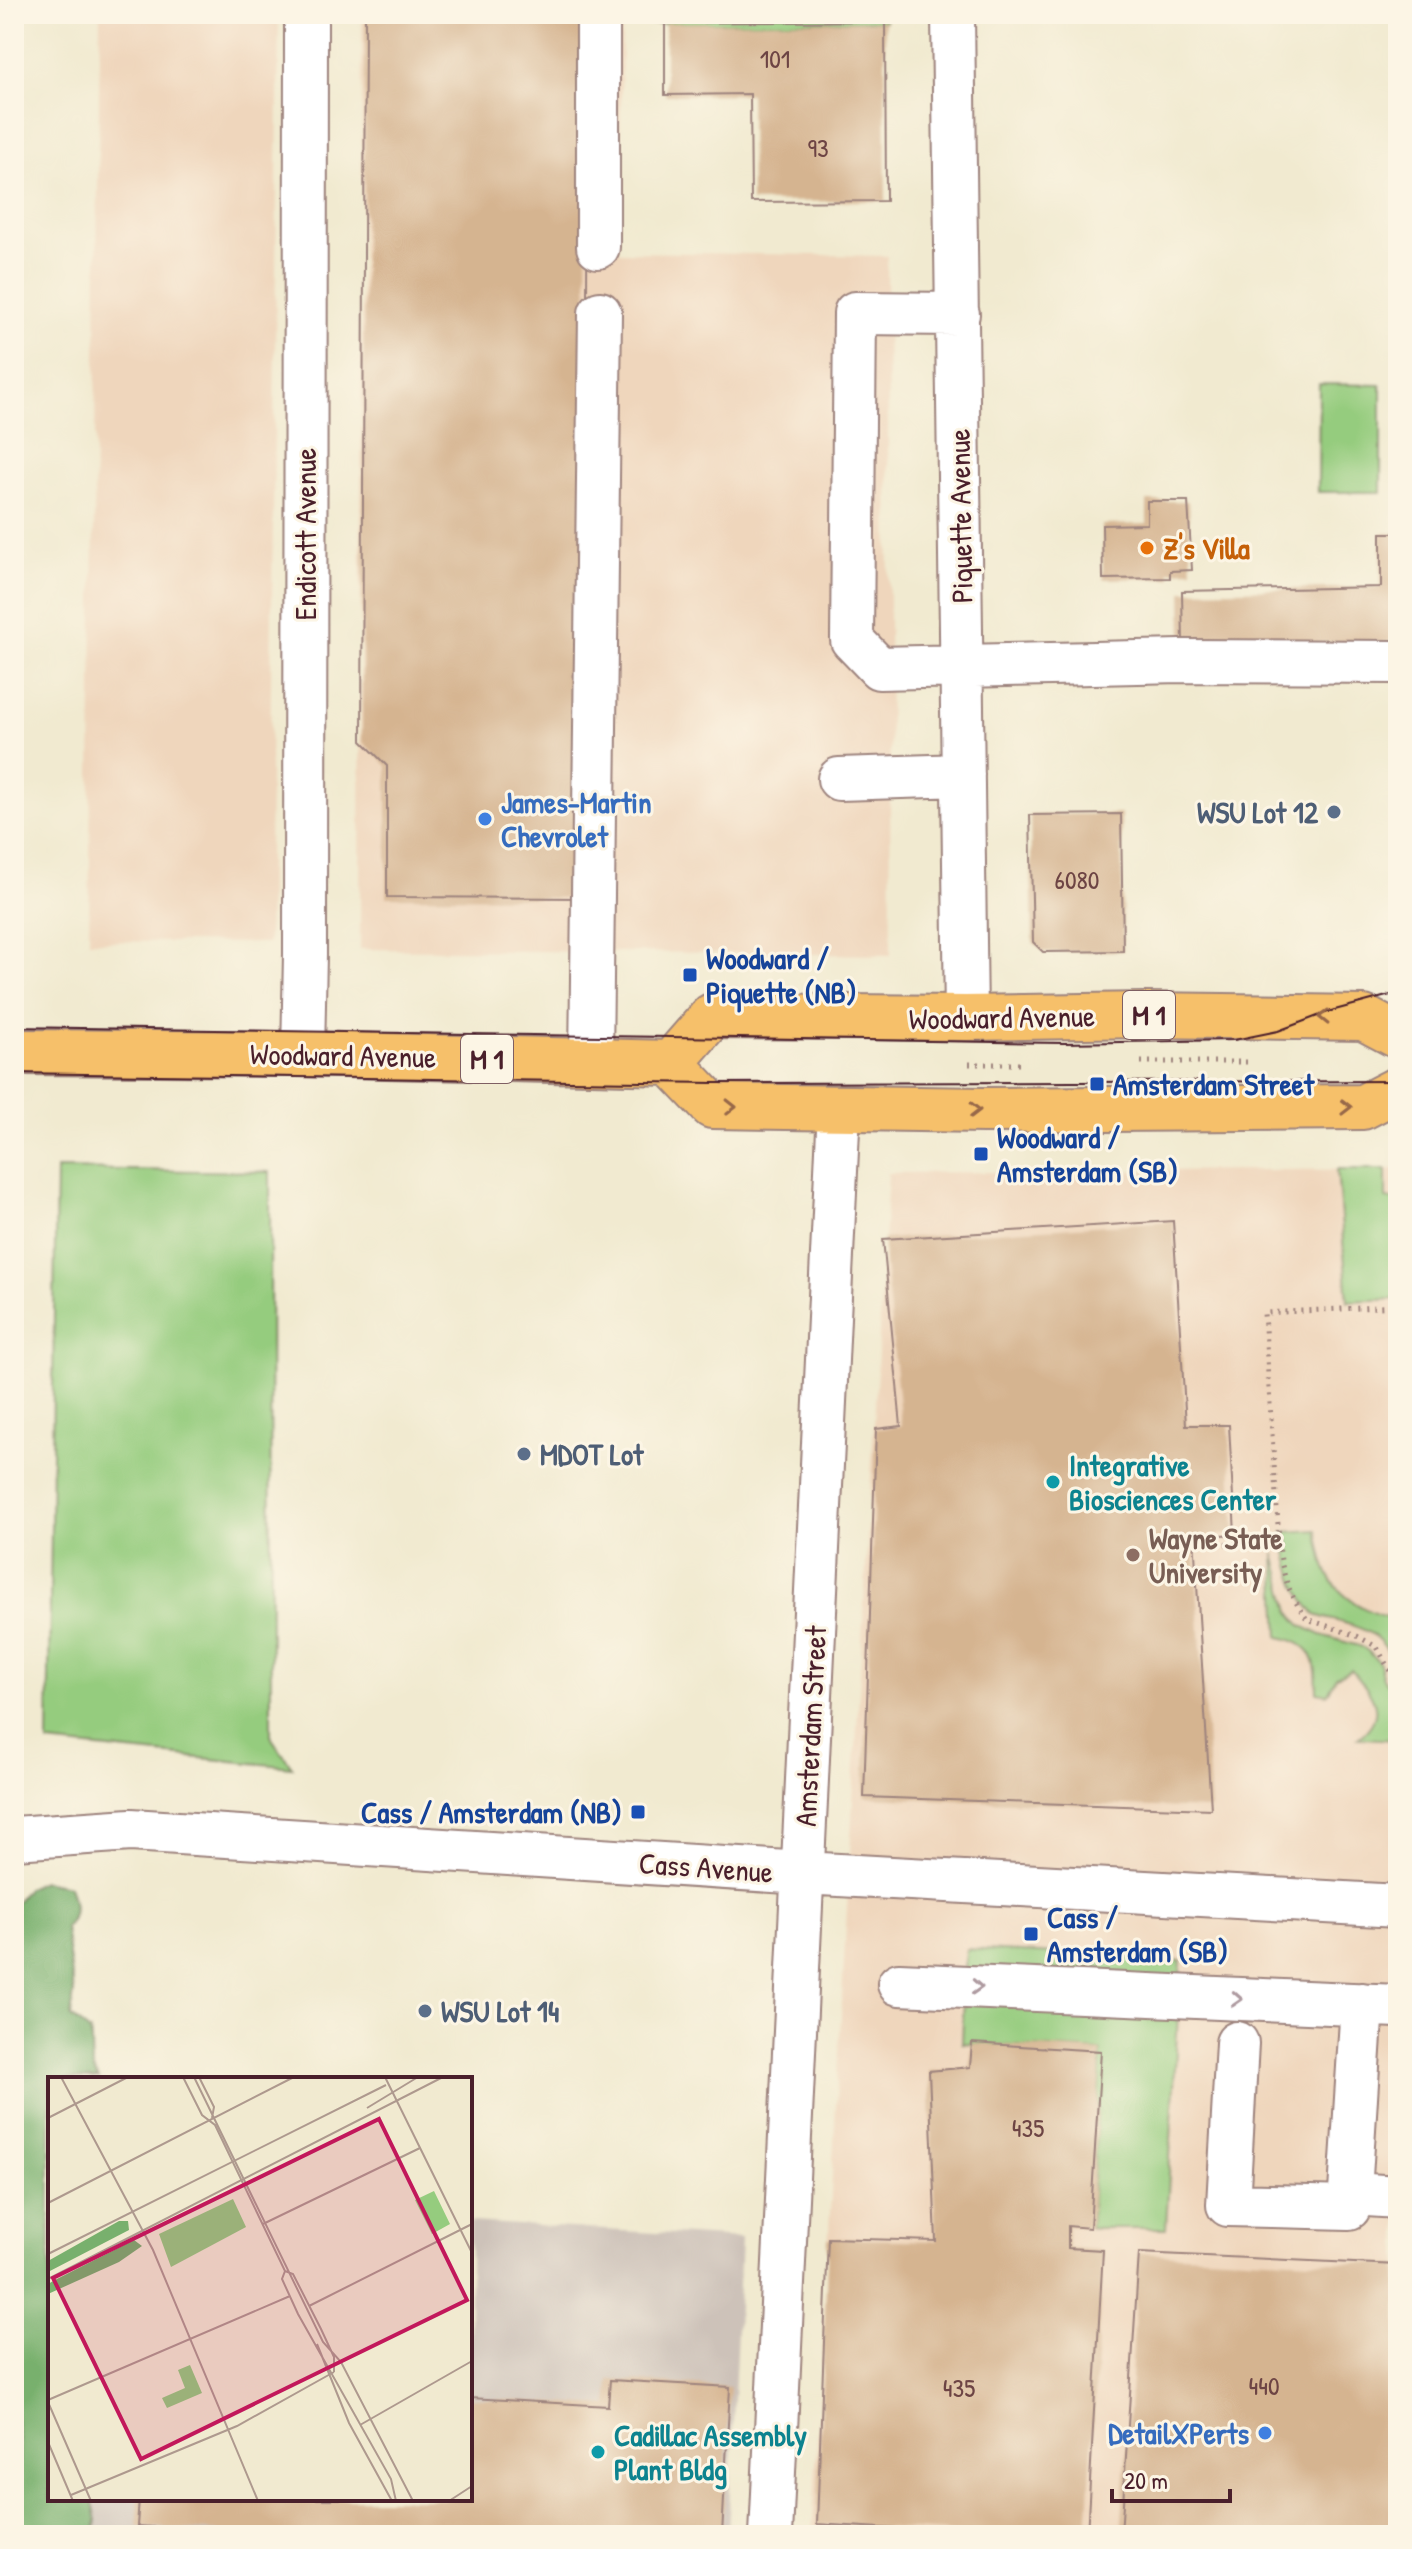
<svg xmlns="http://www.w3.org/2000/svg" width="1412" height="2549" viewBox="0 0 1412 2549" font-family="'Patrick Hand',sans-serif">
  <rect width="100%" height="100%" fill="#fcf5e5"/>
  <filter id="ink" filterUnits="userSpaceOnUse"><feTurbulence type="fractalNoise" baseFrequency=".0125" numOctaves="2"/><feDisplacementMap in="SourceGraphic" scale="16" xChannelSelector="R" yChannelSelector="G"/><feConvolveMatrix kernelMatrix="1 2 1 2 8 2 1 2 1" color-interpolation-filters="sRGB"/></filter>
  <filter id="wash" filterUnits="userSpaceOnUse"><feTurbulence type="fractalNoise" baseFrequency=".006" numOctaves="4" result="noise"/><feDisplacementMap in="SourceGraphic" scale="32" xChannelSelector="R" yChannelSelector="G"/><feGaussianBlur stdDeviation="1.8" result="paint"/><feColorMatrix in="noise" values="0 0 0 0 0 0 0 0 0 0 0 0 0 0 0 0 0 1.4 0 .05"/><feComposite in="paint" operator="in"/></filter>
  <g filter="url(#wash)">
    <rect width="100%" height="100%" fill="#f1ead0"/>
    <!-- built -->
    <path fill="#efd6bc" d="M100,14H279L268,943L89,941Z
      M362,14H622L619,252L887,256L891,955L360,949Z
      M1398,1169V2535H812L888,1173Z"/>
    <!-- industrial -->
    <path fill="#cdc2b9" d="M470,2222L741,2238L728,2535H77L79,2499H470Z"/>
    <!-- green -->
    <path fill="#95cc7e" stroke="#707654" stroke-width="2" d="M622,14H885V21L622,24Z
      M1319,384L1381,385V492H1318Z
      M56,1169L270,1172L271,1737L292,1767L48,1743Z
      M1337,1169H1386V1199L1398,1200V1299L1348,1301Z
      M1317,1530C1324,1567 1327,1588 1362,1607C1374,1614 1385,1618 1398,1618V1670C1393,1662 1390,1654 1385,1647C1369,1625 1339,1623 1315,1615C1294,1589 1288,1565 1284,1532Z
      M1275,1554L1290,1612L1302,1626L1321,1635L1359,1646L1368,1651L1378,1661L1383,1678L1398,1698V1740L1358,1738C1390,1714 1372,1693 1351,1670L1336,1677L1328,1694L1317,1692C1316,1660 1316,1644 1279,1637Z
      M966,1949L1181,1961L1166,2228H1090L1101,2051L962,2043Z"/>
    <!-- forest -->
    <path fill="#78b06d" stroke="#61684c" stroke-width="2" d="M42,1881L69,1886C74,1901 78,1915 65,1928L74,1992L71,2017L90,2032C93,2049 88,2063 98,2079H50V2499H92L97,2521L94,2535H17L19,2442L14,2410V2277L17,2197L14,2119L22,2085L14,2032V1905L27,1888Z"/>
    <g id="blocks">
      <!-- building -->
      <path fill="#d5b490" d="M365,14H588L585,898L387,897V766L362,741Z
        M885,21L886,201L751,202L750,94L665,95V23Z
        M1147,501H1188L1192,570L1170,571V578L1103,579L1102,525L1147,524Z
        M1381,533H1398V641L1183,645L1182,591L1381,587Z
        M1121,814L1123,951L1043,952L1033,942L1030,815Z
        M1173,1221L1186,1425H1229L1235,1534L1194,1537L1211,1809L864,1797L876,1429L901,1426L883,1239Z
        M972,2043L1101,2051L1090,2228L1068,2226V2248L1103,2250L1087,2535H993L817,2524L828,2238L936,2241L929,2071L970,2067Z
        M1139,2253L1398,2265L1397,2535H1121Z
        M610,2380L730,2387L722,2535H261L137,2526L139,2499H470V2398L608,2406Z"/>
    </g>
  </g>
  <g filter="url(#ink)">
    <use href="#blocks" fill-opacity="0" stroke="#9e847e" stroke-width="2"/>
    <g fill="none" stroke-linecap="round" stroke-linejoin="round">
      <defs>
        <path id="minor" d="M598,14V247
          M953,14L966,1018
          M958,314L855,313L852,640L879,668L1181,661L1398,662
          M839,779L963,775
          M303,1054L305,954L306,14
          M591,1061L600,313
          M14,1838L131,1830L803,1873L1398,1906
          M899,1984L1398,2006
          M1237,2043L1228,2205L1349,2208L1362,2004
          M1352,2194L1398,2197
          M771,2535L839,1108"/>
        <path id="major" d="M14,1052L303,1054L671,1063L712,1106L984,1110L1363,1107L1398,1089
          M671,1063L712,1016L966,1018L1145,1015L1364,1018L1398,1036"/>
      </defs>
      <!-- minor casing -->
      <use href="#minor" stroke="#9e847e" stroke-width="46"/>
      <!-- major casing -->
      <use href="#major" stroke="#9e847e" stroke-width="48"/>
      <!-- path -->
      <path stroke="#9e847e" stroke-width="5" stroke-dasharray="2 6" stroke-linecap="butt" d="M1141,1062H1247
        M969,1064H1022
        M1279,1540L1264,1313L1398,1306
        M1225,1544L1279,1540C1280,1570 1289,1595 1307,1619L1357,1636L1377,1647L1398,1686"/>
      <!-- minor -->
      <use href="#minor" stroke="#fff" stroke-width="42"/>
      <!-- major -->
      <use href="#major" stroke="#f6c06b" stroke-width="44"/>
      <!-- tram -->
      <path stroke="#4a1f2b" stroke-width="2" d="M14,1027L1064,1043L1234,1040L1278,1031L1331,1011L1398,993
        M14,1073L715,1083L1398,1081"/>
    </g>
    <!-- one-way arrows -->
    <defs><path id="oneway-chevron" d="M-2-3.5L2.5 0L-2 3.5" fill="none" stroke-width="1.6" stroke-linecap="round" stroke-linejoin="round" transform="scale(2)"/></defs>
    <g stroke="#976748">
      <use href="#oneway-chevron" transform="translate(1324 1017) rotate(-179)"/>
      <use href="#oneway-chevron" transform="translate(731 1107) rotate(1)"/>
      <use href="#oneway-chevron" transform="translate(1346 1107)"/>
      <use href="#oneway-chevron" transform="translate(975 1110) rotate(1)"/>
    </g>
    <g stroke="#ae9aa0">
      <use href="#oneway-chevron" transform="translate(977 1987) rotate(3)"/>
      <use href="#oneway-chevron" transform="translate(1237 1999) rotate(3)"/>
    </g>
  </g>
  <!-- markers -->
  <circle fill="#e8710a" stroke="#fcf5e5" stroke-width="3" cx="1147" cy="548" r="8"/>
  <g fill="#5c6f8a" stroke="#fcf5e5" stroke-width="3">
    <circle cx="1334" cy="812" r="8"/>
    <circle cx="524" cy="1454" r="8"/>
    <circle cx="425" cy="2011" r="8"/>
  </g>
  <g fill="#3f7fe0" stroke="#fcf5e5" stroke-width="3">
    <circle cx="485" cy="819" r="8"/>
    <circle cx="1265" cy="2433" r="8"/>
  </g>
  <g fill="#1a4fb4" stroke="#fcf5e5" stroke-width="3">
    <rect x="682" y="967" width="16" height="16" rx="4"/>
    <rect x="1089" y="1076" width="16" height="16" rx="4"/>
    <rect x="973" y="1146" width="16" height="16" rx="4"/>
    <rect x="630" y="1804" width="16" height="16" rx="4"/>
    <rect x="1023" y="1926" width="16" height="16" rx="4"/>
  </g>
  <g fill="#0f9aa8" stroke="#fcf5e5" stroke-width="3">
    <circle cx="1053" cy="1482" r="8"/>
    <circle cx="598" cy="2452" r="8"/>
  </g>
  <circle fill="#8d6e63" stroke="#fcf5e5" stroke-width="3" cx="1133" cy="1555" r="8"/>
  <g text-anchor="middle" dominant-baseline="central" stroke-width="6" stroke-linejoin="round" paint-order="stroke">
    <!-- number labels -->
    <g font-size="26" fill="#6d4444">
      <text x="775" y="58">101</text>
      <text x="818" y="147">93</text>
      <text x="1077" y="879">6080</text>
      <text x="1028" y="2127">435</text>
      <text x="1264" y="2385">440</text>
      <text x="959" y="2387">435</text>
    </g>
    <!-- shield labels -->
    <g fill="#fcf5e5" stroke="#7f5f63" stroke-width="2">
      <rect x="1123" y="991" width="52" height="48" rx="6"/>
      <rect x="461" y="1035" width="52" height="48" rx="6"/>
    </g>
    <g font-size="28" font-weight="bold" fill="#4a1f2b">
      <text x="1149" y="1015">M 1</text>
      <text x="487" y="1059">M 1</text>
    </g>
    <!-- street labels -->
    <g font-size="30" fill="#4a1f2b" stroke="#fcf5e5">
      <text transform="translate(960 516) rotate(-91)">Piquette Avenue</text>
      <text transform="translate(305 534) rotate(-90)">Endicott Avenue</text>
      <text transform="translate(1002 1017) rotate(-1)">Woodward Avenue</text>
      <text transform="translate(343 1055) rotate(1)">Woodward Avenue</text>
      <text transform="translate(810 1726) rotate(-87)">Amsterdam Street</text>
      <text transform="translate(706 1867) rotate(4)">Cass Avenue</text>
    </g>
    <!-- food labels -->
    <g font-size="30" font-weight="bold" fill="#c56008" stroke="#fcf5e5" text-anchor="start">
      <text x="1163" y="548">Z's Villa</text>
    </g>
    <!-- shop labels -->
    <g font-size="30" font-weight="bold" fill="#366cbe" stroke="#fcf5e5" text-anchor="start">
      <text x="501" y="802">James-Martin<tspan x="501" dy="34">Chevrolet</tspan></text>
      <text x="1249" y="2433" text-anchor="end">DetailXPerts</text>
    </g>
    <!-- service labels -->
    <g font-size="30" font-weight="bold" fill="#4e5e75" stroke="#fcf5e5" text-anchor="start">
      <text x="1318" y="812" text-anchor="end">WSU Lot 12</text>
      <text x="540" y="1454">MDOT Lot</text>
      <text x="441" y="2011">WSU Lot 14</text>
    </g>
    <!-- transit labels -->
    <g font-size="30" font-weight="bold" fill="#164399" stroke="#fcf5e5" text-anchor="start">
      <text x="706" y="958">Woodward /<tspan x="706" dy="34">Piquette (NB)</tspan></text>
      <text x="1113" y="1084">Amsterdam Street</text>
      <text x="997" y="1137">Woodward /<tspan x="997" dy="34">Amsterdam (SB)</tspan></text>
      <text x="622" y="1812" text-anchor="end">Cass / Amsterdam (NB)</text>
      <text x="1047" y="1917">Cass /<tspan x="1047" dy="34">Amsterdam (SB)</tspan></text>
    </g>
    <!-- culture labels -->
    <g font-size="30" font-weight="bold" fill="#0d838f" stroke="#fcf5e5" text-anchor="start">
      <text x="1069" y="1465">Integrative<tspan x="1069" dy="34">Biosciences Center</tspan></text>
      <text x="614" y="2435">Cadillac Assembly<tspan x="614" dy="34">Plant Bldg</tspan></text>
    </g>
    <!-- education labels -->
    <g font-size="30" font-weight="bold" fill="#785e54" stroke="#fcf5e5" text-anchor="start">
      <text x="1149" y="1538">Wayne State<tspan x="1149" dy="34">University</tspan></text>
    </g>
  </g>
  <!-- overview -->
  <g transform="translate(48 2077)">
    <rect width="424" height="424" fill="#f1ead0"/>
    <path d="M386,114L402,147L384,157L367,123ZM185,122L198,150L123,190L111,157ZM142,288L154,316L119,331L114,321L137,311L130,293Z" fill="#95cc7e"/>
    <path d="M71,144H80L81,153L0,195V184ZM86,163L94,169L71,185L0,217V207L7,203Z" fill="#78b06d"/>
    <path fill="none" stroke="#ae998e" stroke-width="2" d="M13,0L105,173L210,424M135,0L154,38L167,48L237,194L234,202L250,237L343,402L348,424M146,0L275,265L293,285L365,424M151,0L166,30L164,41M337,0L424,176M319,31L370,0M0,41L80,0M0,126L246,0M215,147L372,71M0,177L338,8M237,194L245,197L273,252L286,280V295M0,202L395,0M261,229L424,147M269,267L301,346L344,424M0,323L242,219M0,325L43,424M312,348L424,284M0,365L25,424M23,418L189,349L286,295M401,424L424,409"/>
    <path fill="#c2185b" fill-opacity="0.15" stroke="#c2185b" stroke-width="4" d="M331,42L419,223L93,382L5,201Z"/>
    <rect width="424" height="424" fill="none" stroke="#4a1f2b" stroke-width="4"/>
  </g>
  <!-- margin -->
  <rect width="1412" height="2549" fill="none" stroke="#fcf5e5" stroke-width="48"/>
  <!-- scale -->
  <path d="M1112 2489v12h118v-12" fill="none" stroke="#4a1f2b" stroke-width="4"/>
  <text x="1124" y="2489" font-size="24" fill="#4a1f2b" stroke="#fcf5e5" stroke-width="6" paint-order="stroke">20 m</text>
</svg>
